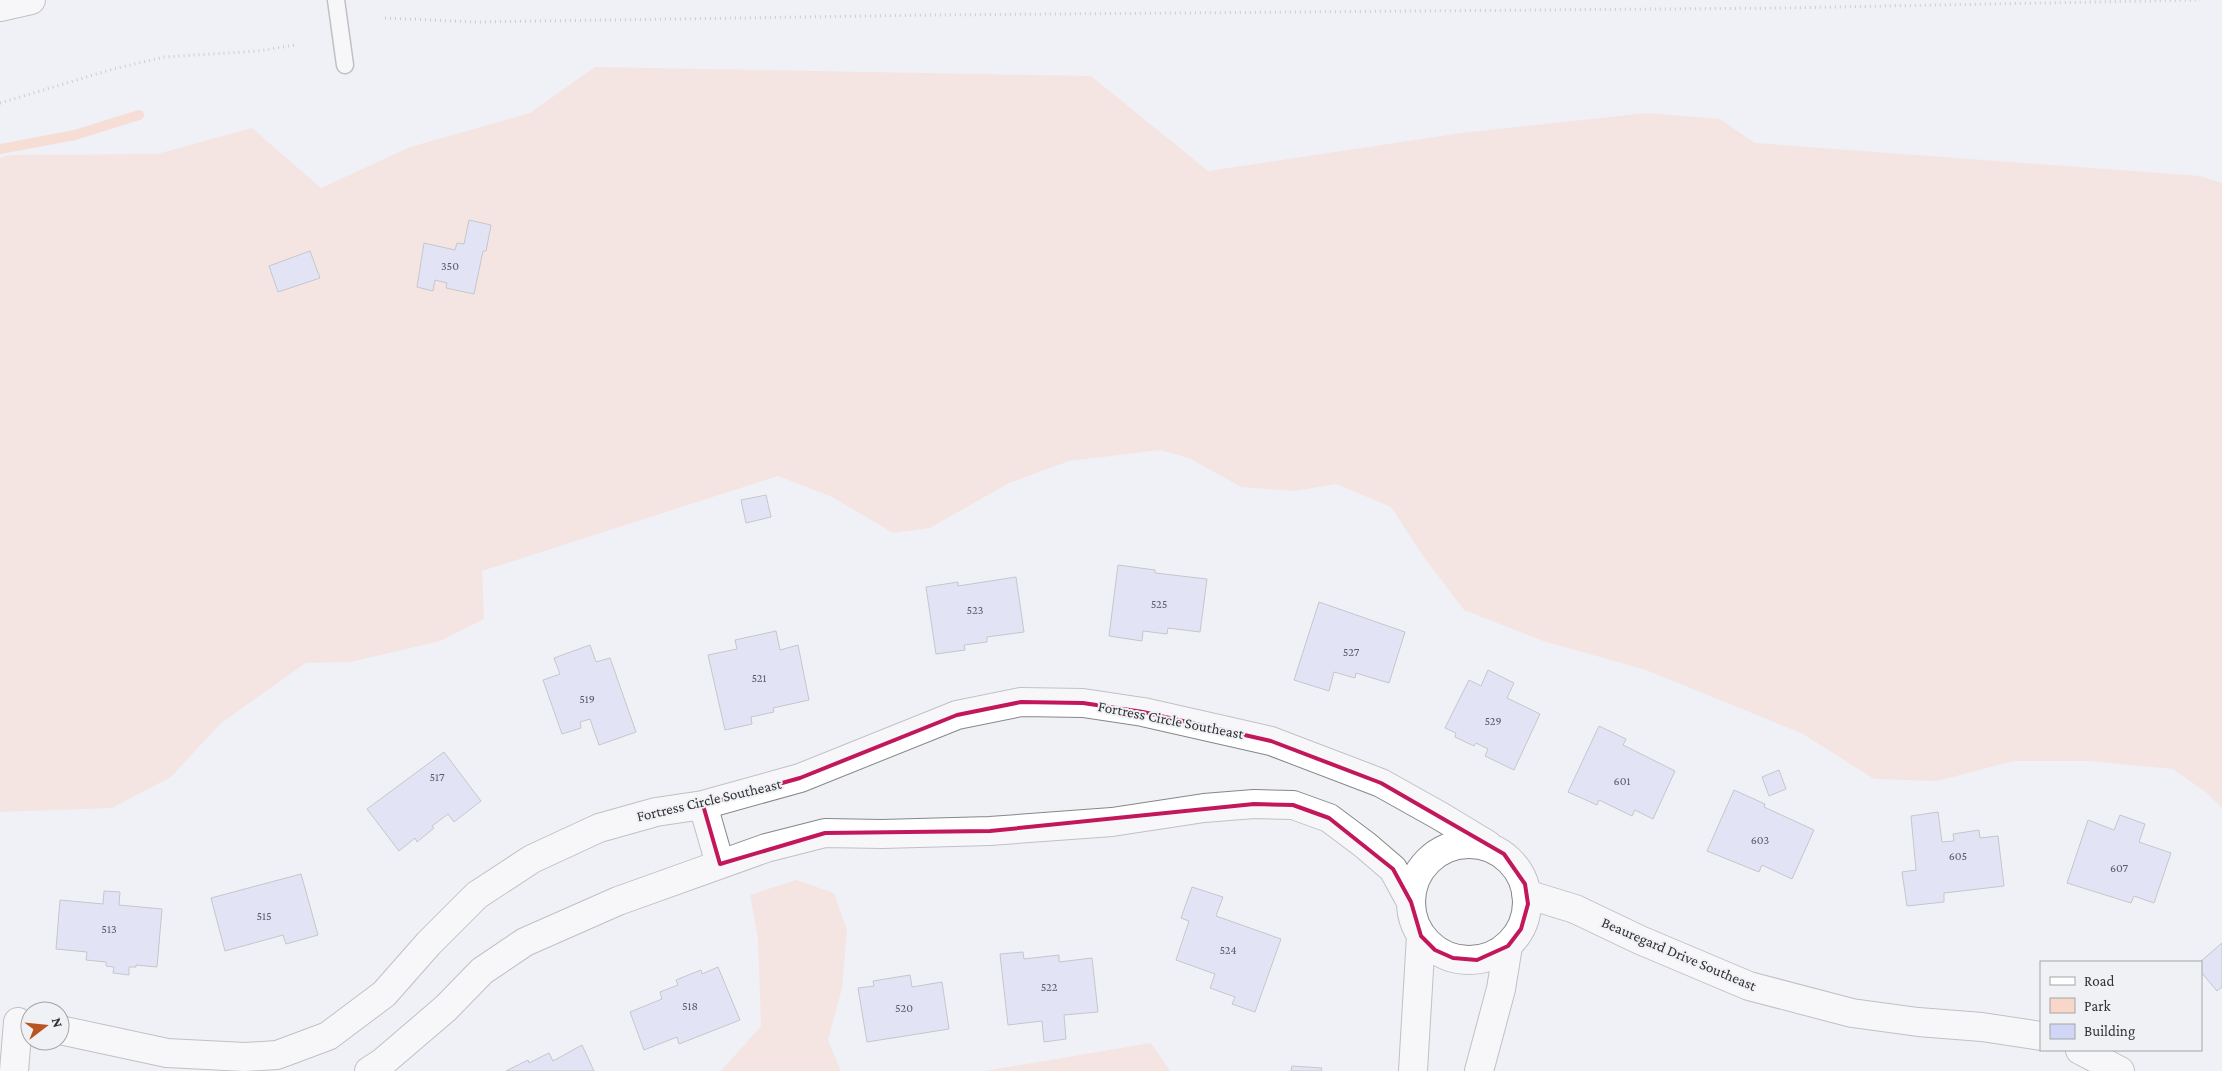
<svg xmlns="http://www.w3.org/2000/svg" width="2222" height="1071" viewBox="0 0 2222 1071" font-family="'Crimson Pro',serif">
  <rect width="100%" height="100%" fill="#f0f1f5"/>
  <!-- green -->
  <path fill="#f8d7c9" d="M595,67L1091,76L1208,171L1461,133L1647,113L1720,119L1755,143L2200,176L2222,183V808L2207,793L2173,769L2089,761H2014L1937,781L1874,779L1803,734L1646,670L1543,641L1464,610L1423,556L1391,507L1336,484L1295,491L1241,487L1189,458L1160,450L1069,461L1009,483L930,528L893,533L832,497L778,476L482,571L484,619L440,641L351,662L306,663L221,723L171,777L112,808L0,812V158L9,155L157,154L252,128L321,188L410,147L530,113Z
    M796,880L834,893L847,930L842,988L828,1040L841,1071H721L761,1026L758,939L750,895Z
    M1151,1043L1170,1071H984Z"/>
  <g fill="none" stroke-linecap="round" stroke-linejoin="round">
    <!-- stream -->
    <path stroke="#fcc6af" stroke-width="10" d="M0,149L75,135L139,115"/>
  </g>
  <!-- building -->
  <path fill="#d1d6f7" stroke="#919295" d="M469,220L491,225L486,251H483L474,294L446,288L447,283L435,280L433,291L417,287L424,243L455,250L457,243L464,244Z
    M310,251L320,278L278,292L269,266Z
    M766,495L771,517L746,523L741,500Z
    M1118,565L1155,570V573L1207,579L1200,632L1168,628L1167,634L1143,631L1142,641L1109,636Z
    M1016,577L1024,632L987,637V642L964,645L965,650L936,654L926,587L958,582V586Z
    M1319,602L1405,632L1389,683L1356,673L1355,678L1334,672L1329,691L1294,680Z
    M776,631L780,650L798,645L809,700L773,708L774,712L751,717L752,724L725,730L708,655L737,649L735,640Z
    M590,645L596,662L610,658L636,732L599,745L590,719L580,722L581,728L562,734L543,680L560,674L554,658Z
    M1488,670L1514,683L1507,698L1540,714L1514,770L1485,756L1488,749L1476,743L1474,746L1455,737L1456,733L1445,728L1469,680L1481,686Z
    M1599,726L1626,739L1623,745L1675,771L1653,819L1635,810L1632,816L1599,800L1597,805L1568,792Z
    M444,752L481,801L454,822L448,814L432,826L434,828L417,842L415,838L399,851L367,809Z
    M1779,770L1786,789L1769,796L1762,777Z
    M1734,790L1765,804L1764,807L1814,830L1792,879L1762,865L1759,872L1707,851Z
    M1938,812L1942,842L1954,841L1953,834L1979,830L1980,838L1998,836L2004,886L1944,893V902L1907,906L1902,872L1916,870L1911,816Z
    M2120,815L2145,824L2139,842L2171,853L2154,903L2134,896L2131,903L2067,883L2088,820L2114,830Z
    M301,874L318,935L286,944L283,935L225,951L211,898Z
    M1192,887L1223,897L1216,916L1281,939L1255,1012L1232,1004L1235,997L1210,988L1215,974L1176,960L1189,921L1181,918Z
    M104,891L120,892L119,905L162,909L157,967L136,965V967H129V975L113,973L114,967L106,966V962L86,960L87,952L56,949L60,900L103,904Z
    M2222,943V987L2217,991L2201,972L2200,962Z
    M1023,952L1024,959L1059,955V962L1092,958L1098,1012L1064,1015L1066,1039L1044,1042L1042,1021L1008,1025L1000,954Z
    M718,967L740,1020L679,1044L677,1037L644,1050L630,1012L662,999L660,992L678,985L676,980L701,970L702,974Z
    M910,975L912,987L942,982L949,1029L867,1042L858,988L874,986L873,981Z
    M582,1045L594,1071H506L528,1060L529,1063L549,1053L553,1061Z
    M1292,1066L1322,1068L1321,1071H1291Z"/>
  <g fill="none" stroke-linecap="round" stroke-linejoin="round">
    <defs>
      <path id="service" d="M336,0L345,65"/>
      <path id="minor" d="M703,805L720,864
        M1411 902a58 58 0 1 1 116 0a58 58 0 1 1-116 0Z
        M1526,894L1575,909L1640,940L1749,986L1852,1013L1918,1022L1982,1027L2041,1036
        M60,1030L167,1053L245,1057L277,1055L328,1036L384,994L429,943L477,895L532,859L599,828L656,812L703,805L800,778L957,715L1021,702L1083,703L1143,712L1271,741L1381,783L1440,816L1488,845
        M2080,1050L2120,1071
        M14,1071L18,1022
        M369,1071L383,1062L446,1008L482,971L525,942L618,901L766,848L825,833L882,834L990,831L1112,822L1204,808L1254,804L1293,805L1329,818L1365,845L1393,869L1411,902
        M1413,1071L1421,936
        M1479,1071L1501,989L1508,946"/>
      <path id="secondary" d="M0,7L31,0"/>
    </defs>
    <!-- service casing -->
    <use href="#service" stroke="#86878a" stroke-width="19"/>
    <!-- minor casing -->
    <use href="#minor" stroke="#86878a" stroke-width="30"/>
    <!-- secondary casing -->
    <use href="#secondary" stroke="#86878a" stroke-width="30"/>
    <!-- path -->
    <path stroke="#9e9fa2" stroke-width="3" stroke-dasharray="1 4" stroke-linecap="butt" d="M385,18L476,22L935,15L1784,8L2200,0
      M0,103L113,69L164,57L258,51L295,45"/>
    <!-- service -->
    <use href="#service" stroke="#fff" stroke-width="16"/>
    <!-- minor -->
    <use href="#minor" stroke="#fff" stroke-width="28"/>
    <!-- secondary -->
    <use href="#secondary" stroke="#fff" stroke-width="28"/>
  </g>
  <!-- marked area -->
  <path d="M0 0H2222V1071H0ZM1021,702L1083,703L1143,712L1271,741L1381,783L1504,854L1525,884L1528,904L1521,929L1508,946L1477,960L1453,958L1435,950L1421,936L1411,902L1393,869L1329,818L1293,805L1254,804L990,831L825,833L720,864L703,805L800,778L957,715Z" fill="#f0f1f5" fill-opacity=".55" fill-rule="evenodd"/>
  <path fill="none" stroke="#c2185b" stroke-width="4" stroke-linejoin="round" d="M1021,702L1083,703L1143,712L1271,741L1381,783L1504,854L1525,884L1528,904L1521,929L1508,946L1477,960L1453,958L1435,950L1421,936L1411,902L1393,869L1329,818L1293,805L1254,804L990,831L825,833L720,864L703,805L800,778L957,715Z"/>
  <g text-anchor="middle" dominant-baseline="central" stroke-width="4" stroke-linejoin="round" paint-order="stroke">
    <!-- number labels -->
    <g font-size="12" fill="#5a5b65">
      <text x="450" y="266">350</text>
      <text x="1159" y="604">525</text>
      <text x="975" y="610">523</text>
      <text x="1351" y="652">527</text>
      <text x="759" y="678">521</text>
      <text x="587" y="699">519</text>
      <text x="1493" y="721">529</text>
      <text x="437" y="777">517</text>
      <text x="1622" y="781">601</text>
      <text x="1760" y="840">603</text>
      <text x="1958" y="856">605</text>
      <text x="2119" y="868">607</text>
      <text x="264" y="916">515</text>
      <text x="109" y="929">513</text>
      <text x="1228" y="950">524</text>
      <text x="1049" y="987">522</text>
      <text x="690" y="1006">518</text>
      <text x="904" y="1008">520</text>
    </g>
    <!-- street labels -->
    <g font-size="15" fill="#323234" stroke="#f0f1f5">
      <text transform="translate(1171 720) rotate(11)">Fortress Circle Southeast</text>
      <text transform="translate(709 800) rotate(-13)">Fortress Circle Southeast</text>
      <text transform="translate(1679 954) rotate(23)">Beauregard Drive Southeast</text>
    </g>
  </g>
  <!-- legend -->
  <rect x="2040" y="961" width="162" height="90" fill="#f0f1f5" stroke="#a4a5a8"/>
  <rect x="2050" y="977" width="25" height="8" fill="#ffffff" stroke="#a4a5a8"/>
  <text x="2084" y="986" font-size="15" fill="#323234">Road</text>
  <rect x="2050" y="998" width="25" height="15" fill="#f8d7c9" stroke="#a4a5a8"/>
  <text x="2084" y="1011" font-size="15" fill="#323234">Park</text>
  <rect x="2050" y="1024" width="25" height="15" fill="#d1d6f7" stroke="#a4a5a8"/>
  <text x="2084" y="1036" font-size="15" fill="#323234">Building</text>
  <!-- north arrow -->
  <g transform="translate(45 1026) rotate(74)"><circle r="24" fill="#f0f1f5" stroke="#a4a5a8"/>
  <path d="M0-4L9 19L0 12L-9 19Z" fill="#b95520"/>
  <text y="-8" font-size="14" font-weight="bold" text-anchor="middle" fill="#323234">N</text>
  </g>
</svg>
